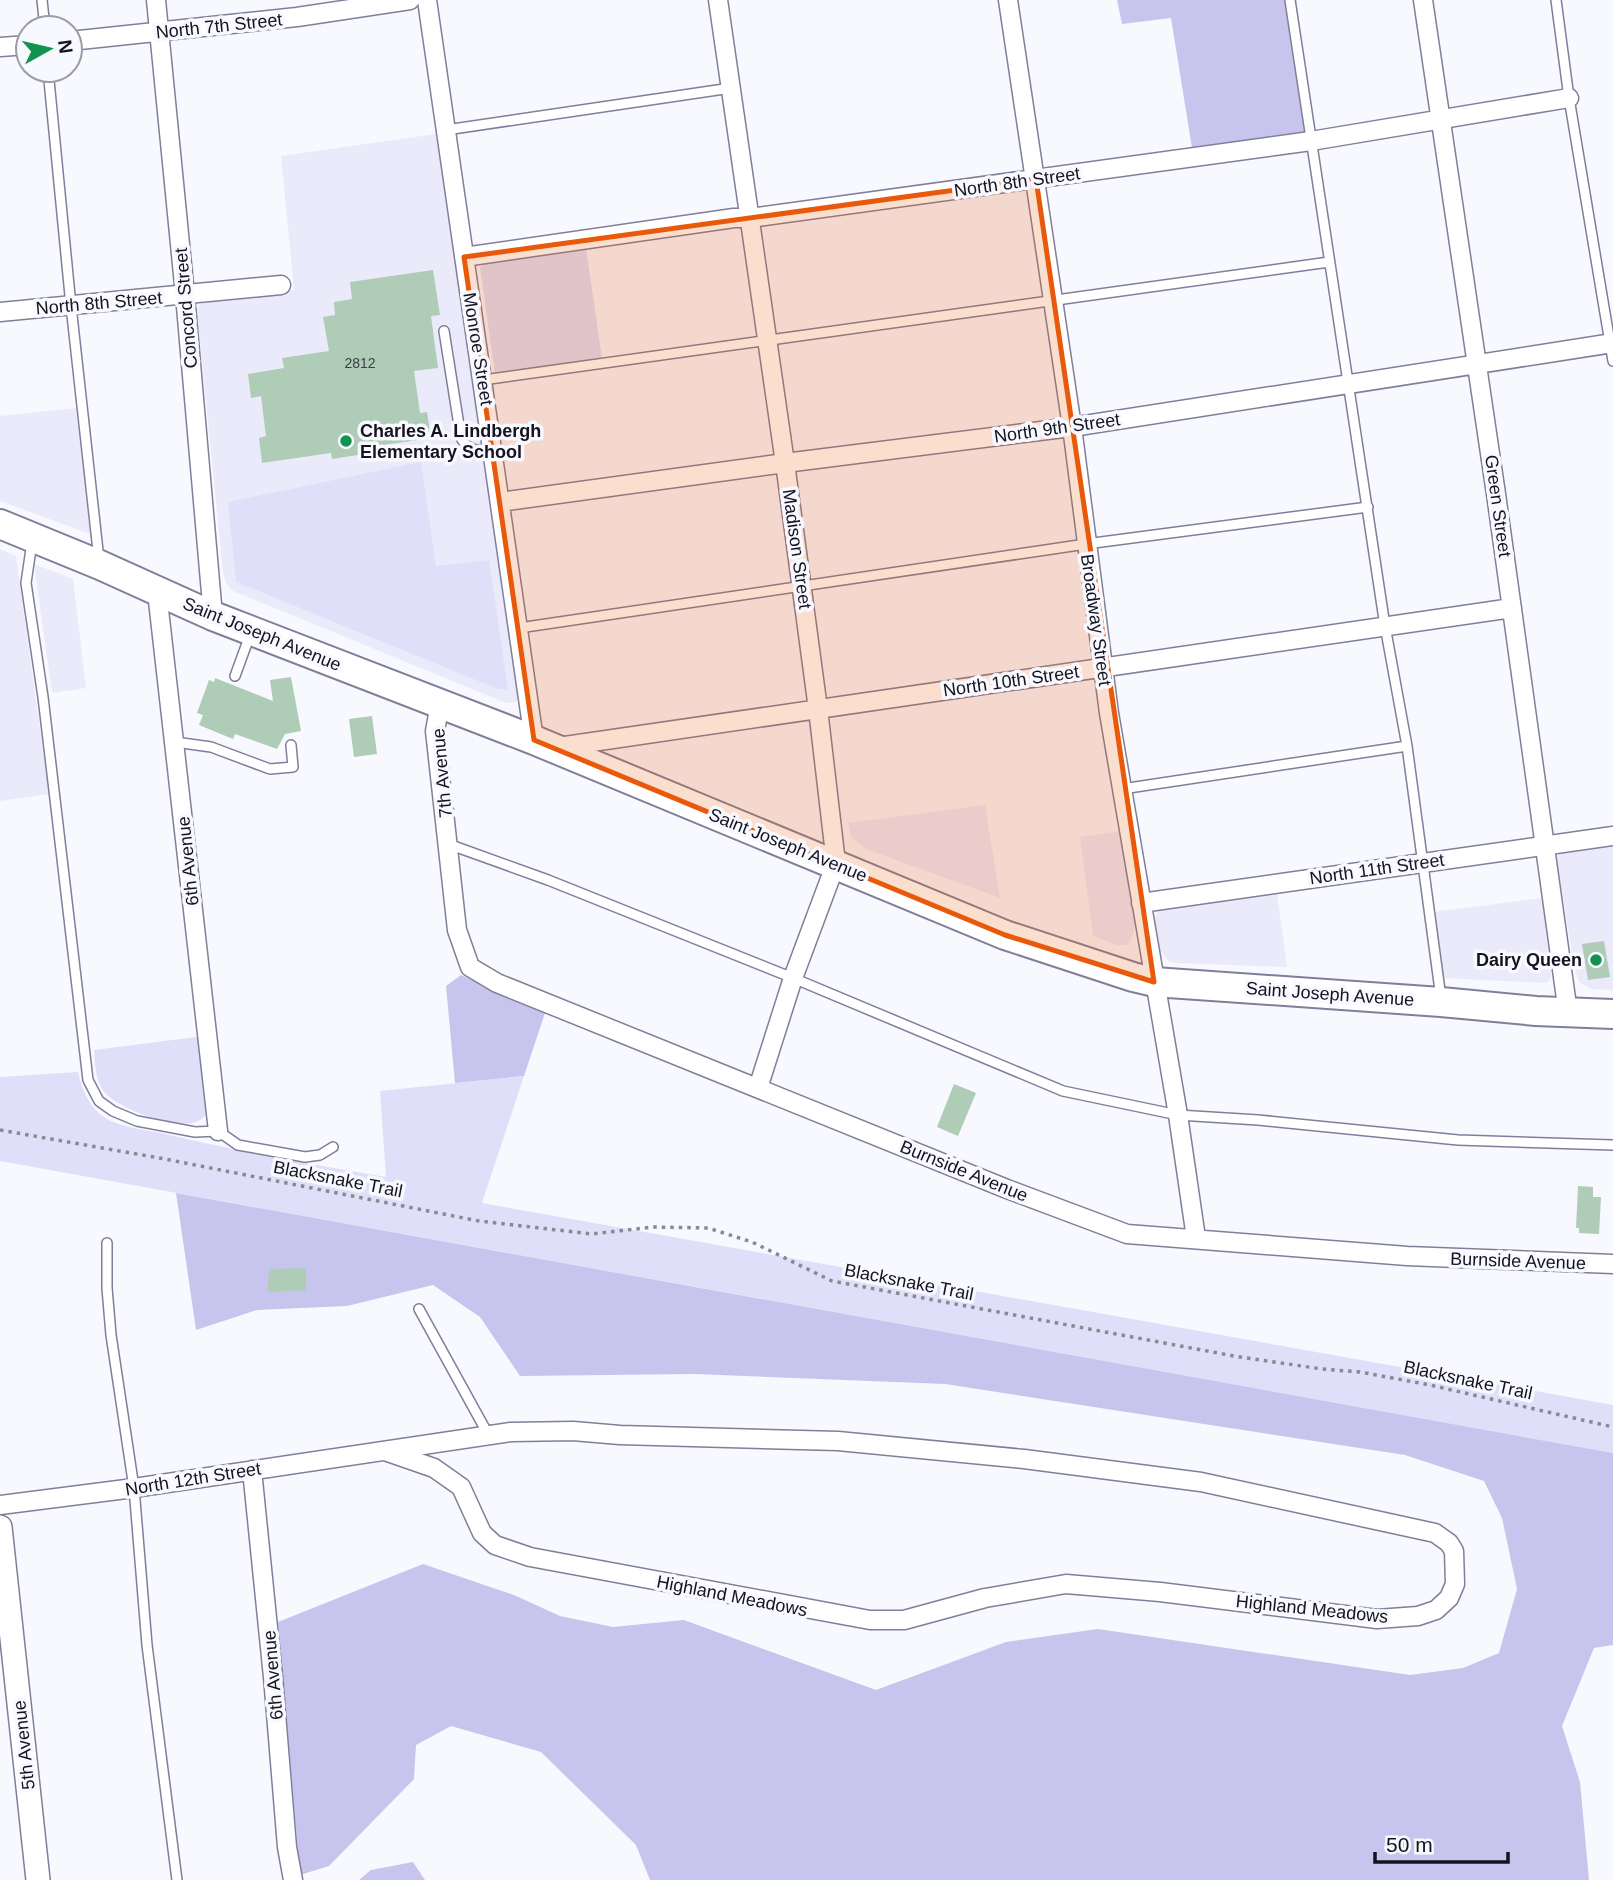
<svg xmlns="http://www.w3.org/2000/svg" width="1613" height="1880" viewBox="0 0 1613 1880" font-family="Arial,sans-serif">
  <rect width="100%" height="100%" fill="#f8f8ff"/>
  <!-- built -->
  <path fill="#ebeafa" d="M436,134L519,695L516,702L506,703L233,591L227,585L223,573L197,310L201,303L209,298L294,290L281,156Z
    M76,408L90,534L0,501V416Z
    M0,549L16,556L49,794L0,801Z
    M34,564L73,579L86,688L52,693Z
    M985,805L1000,898L866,849L851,837L848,823Z
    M1121,831L1135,926L1132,938L1127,945H1117L1093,936L1080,837Z
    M1613,841V990L1591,989L1579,982L1574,966L1557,858L1560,851Z
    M1277,893L1287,967L1177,963L1168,961L1160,950L1154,922L1156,914L1161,909Z
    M1542,898L1550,963L1551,977L1547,983L1441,978L1433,912Z"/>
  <!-- green -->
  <path fill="#e0dff9" d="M586,248L602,358L495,374L480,267L487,262Z
    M421,462L436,566L489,560L508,689H498L236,582L228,502Z
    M204,1036C205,1053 215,1104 204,1117C187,1136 118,1109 104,1092C95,1080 95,1064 94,1050Z
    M78,1072C82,1088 87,1103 100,1114C115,1127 142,1129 161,1133C235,1151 310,1164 386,1177L380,1091L524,1076L482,1203L1613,1405V1453L0,1161V1077Z"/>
  <!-- forest -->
  <path fill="#c7c5ed" d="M1117,0H1296L1317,146L1206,163L1192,148L1171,18L1122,24Z
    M461,975L545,1013L524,1076L455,1083L446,986Z
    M176,1193L1613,1453V1645L1594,1648L1562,1726L1580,1782L1589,1880H650L636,1845L541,1752L451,1726L416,1745L414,1779L329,1866L300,1875L278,1622L423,1564L514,1595L560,1616L613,1627L684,1620L876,1690L1006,1642L1098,1629L1410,1675L1463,1668L1499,1653L1517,1589L1502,1518L1484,1481L1405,1455L945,1384L694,1374L520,1376L480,1317L433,1285L347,1306L257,1310L196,1330Z
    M413,1862L425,1880H359L371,1870Z"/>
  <!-- building -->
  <path fill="#afccb7" d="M433,270L440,315L431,316L438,368L414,371L420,413L427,412L431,438L363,448L364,454L332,459L331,453L262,463L259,438L266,436L261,396L251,398L248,374L284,368L282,358L329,351L323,317L335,315L334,302L352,299L350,282Z
    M291,677L301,731L285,734L277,749L235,734L233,739L199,725L203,715L197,713L209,680L214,682L215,678L273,701L270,680Z
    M372,716L377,754L354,757L349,719Z
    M1604,941L1610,977L1588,980L1582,944Z
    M954,1084L976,1093L958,1136L937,1127Z
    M1578,1186L1593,1187V1197H1601L1599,1234L1579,1233V1228H1576Z
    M306,1268V1290L268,1292L269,1269Z"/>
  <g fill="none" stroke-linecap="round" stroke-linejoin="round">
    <defs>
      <path id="service" d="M42,0L45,28
        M1290,0L1385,626L1407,746L1441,998
        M1556,0L1569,98L1613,361
        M48,70L71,306L99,560
        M446,130L731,88
        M444,331L461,438C469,452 478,451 493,450
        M483,380L1329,262
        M32,542L26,583L43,697L88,1080L99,1101L113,1111L137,1121L195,1132L218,1131L238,1145L305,1157L320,1155L333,1147
        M519,628L1086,544L1368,507
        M235,676L250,635
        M175,742L211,747L270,769L293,767L291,745
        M1122,789L1407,746
        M448,844L548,880L793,978L1063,1091L1178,1115L1258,1120L1458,1140L1613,1145
        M107,1243V1288L111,1335L134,1488L147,1645L177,1880
        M419,1309L489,1436"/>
      <path id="minor" d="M156,0L185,295L213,616
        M427,0L534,740
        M718,0L785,463L818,709L836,863L793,978L758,1088
        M1008,0L1072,427L1109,713L1178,1115L1196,1238
        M1423,0L1496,494L1568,1013
        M70,41L297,17L410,0
        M0,47L28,45
        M464,257L734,218H750L1311,141L1569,98
        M0,312L281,285
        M500,502L785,463L1072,427L1613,343
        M157,592L218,1131
        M440,703L435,731L457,930L470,967L497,983L1007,1189L1127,1234L1407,1256L1613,1264
        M558,747L1512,608
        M1141,903L1613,836
        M252,1470L273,1677L287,1847L293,1880
        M0,1505L134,1488L511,1432L573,1431L620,1435L838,1441L1024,1459L1201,1482L1435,1533L1449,1543L1454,1551L1455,1584L1449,1598L1436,1610L1418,1616L1377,1619L1160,1592L1066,1584L985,1598L904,1620H870L530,1557L495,1545L482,1533L461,1487L434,1468L385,1451"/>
      <path id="tertiary" d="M0,1527L38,1880"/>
      <path id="primary" d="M0,524L100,565L213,616L534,740L1005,935L1133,977L1154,982L1441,1002L1536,1011L1613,1014"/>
    </defs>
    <!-- service casing -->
    <use href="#service" stroke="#807e9a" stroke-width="12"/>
    <!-- minor casing -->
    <use href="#minor" stroke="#807e9a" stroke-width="21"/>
    <!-- tertiary casing -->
    <use href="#tertiary" stroke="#807e9a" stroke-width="26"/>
    <!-- primary casing -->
    <use href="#primary" stroke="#807e9a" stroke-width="32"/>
    <!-- path -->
    <path stroke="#898992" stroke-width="3.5" stroke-dasharray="3.5 5" stroke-linecap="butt" d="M0,1130L165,1159L479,1221L592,1234L653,1227L708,1228L752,1242L832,1281L1234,1356L1322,1369L1360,1372L1430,1385L1613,1427"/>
    <!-- service -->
    <use href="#service" stroke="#fff" stroke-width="9"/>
    <!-- minor -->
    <use href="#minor" stroke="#fff" stroke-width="18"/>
    <!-- tertiary -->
    <use href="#tertiary" stroke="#fff" stroke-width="23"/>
    <!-- primary -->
    <use href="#primary" stroke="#fff" stroke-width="28"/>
  </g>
  <!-- marked area -->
  <path fill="#e8590c" fill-opacity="0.2" stroke="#e8590c" stroke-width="5" stroke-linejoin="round" d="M1036,179L1154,982L1005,935L534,740L464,257Z"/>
  <!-- markers -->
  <g fill="#139250" stroke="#f8f8ff" stroke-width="2.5">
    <circle cx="346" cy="441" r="7"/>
    <circle cx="1596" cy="960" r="7"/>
  </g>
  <g text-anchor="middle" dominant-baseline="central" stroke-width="7" stroke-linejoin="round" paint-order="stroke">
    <!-- number labels -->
    <g font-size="14" fill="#3b4144">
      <text x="360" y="363">2812</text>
    </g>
    <!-- street labels -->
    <g font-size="18" fill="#14131e" stroke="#f8f8ff">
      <text transform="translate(219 26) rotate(-6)">North 7th Street</text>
      <text transform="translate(1017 182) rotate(-8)">North 8th Street</text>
      <text transform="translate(99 303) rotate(-5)">North 8th Street</text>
      <text transform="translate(186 308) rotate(-95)">Concord Street</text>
      <text transform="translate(478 349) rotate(81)">Monroe Street</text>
      <text transform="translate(1057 428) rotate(-8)">North 9th Street</text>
      <text transform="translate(1498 506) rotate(82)">Green Street</text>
      <text transform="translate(797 549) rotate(82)">Madison Street</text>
      <text transform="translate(1096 620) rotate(82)">Broadway Street</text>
      <text transform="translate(262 634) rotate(22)">Saint Joseph Avenue</text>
      <text transform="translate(1011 681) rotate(-8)">North 10th Street</text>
      <text transform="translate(442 773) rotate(-95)">7th Avenue</text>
      <text transform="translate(788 845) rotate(22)">Saint Joseph Avenue</text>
      <text transform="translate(188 861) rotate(-96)">6th Avenue</text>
      <text transform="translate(1377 869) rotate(-8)">North 11th Street</text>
      <text transform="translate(1330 994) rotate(4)">Saint Joseph Avenue</text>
      <text transform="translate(964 1171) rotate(22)">Burnside Avenue</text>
      <text transform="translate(338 1179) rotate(11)">Blacksnake Trail</text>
      <text transform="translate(1518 1261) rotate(2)">Burnside Avenue</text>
      <text transform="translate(909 1282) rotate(11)">Blacksnake Trail</text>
      <text transform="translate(1468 1380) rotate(12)">Blacksnake Trail</text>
      <text transform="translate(193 1479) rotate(-9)">North 12th Street</text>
      <text transform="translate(732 1596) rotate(11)">Highland Meadows</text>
      <text transform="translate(1312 1609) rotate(6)">Highland Meadows</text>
      <text transform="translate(273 1675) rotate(-95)">6th Avenue</text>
      <text transform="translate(24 1745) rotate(-96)">5th Avenue</text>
    </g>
    <!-- poi labels -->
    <g font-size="18" font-weight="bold" fill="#14131e" stroke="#f8f8ff" text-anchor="start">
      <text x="360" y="431">Charles A. Lindbergh<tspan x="360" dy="21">Elementary School</tspan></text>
      <text x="1582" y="960" text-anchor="end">Dairy Queen</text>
    </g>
  </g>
  <!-- north arrow -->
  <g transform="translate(49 49) rotate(82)"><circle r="33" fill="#f8f8ff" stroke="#9d9ca5" stroke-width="2"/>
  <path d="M0-5L12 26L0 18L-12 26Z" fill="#139250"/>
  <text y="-10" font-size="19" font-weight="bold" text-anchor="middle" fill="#14131e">N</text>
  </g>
  <!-- scale -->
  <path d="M1375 1852v10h133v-10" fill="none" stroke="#14131e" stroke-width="3.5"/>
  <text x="1386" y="1852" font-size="21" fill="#14131e" stroke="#f8f8ff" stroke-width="5" paint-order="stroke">50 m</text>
</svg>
